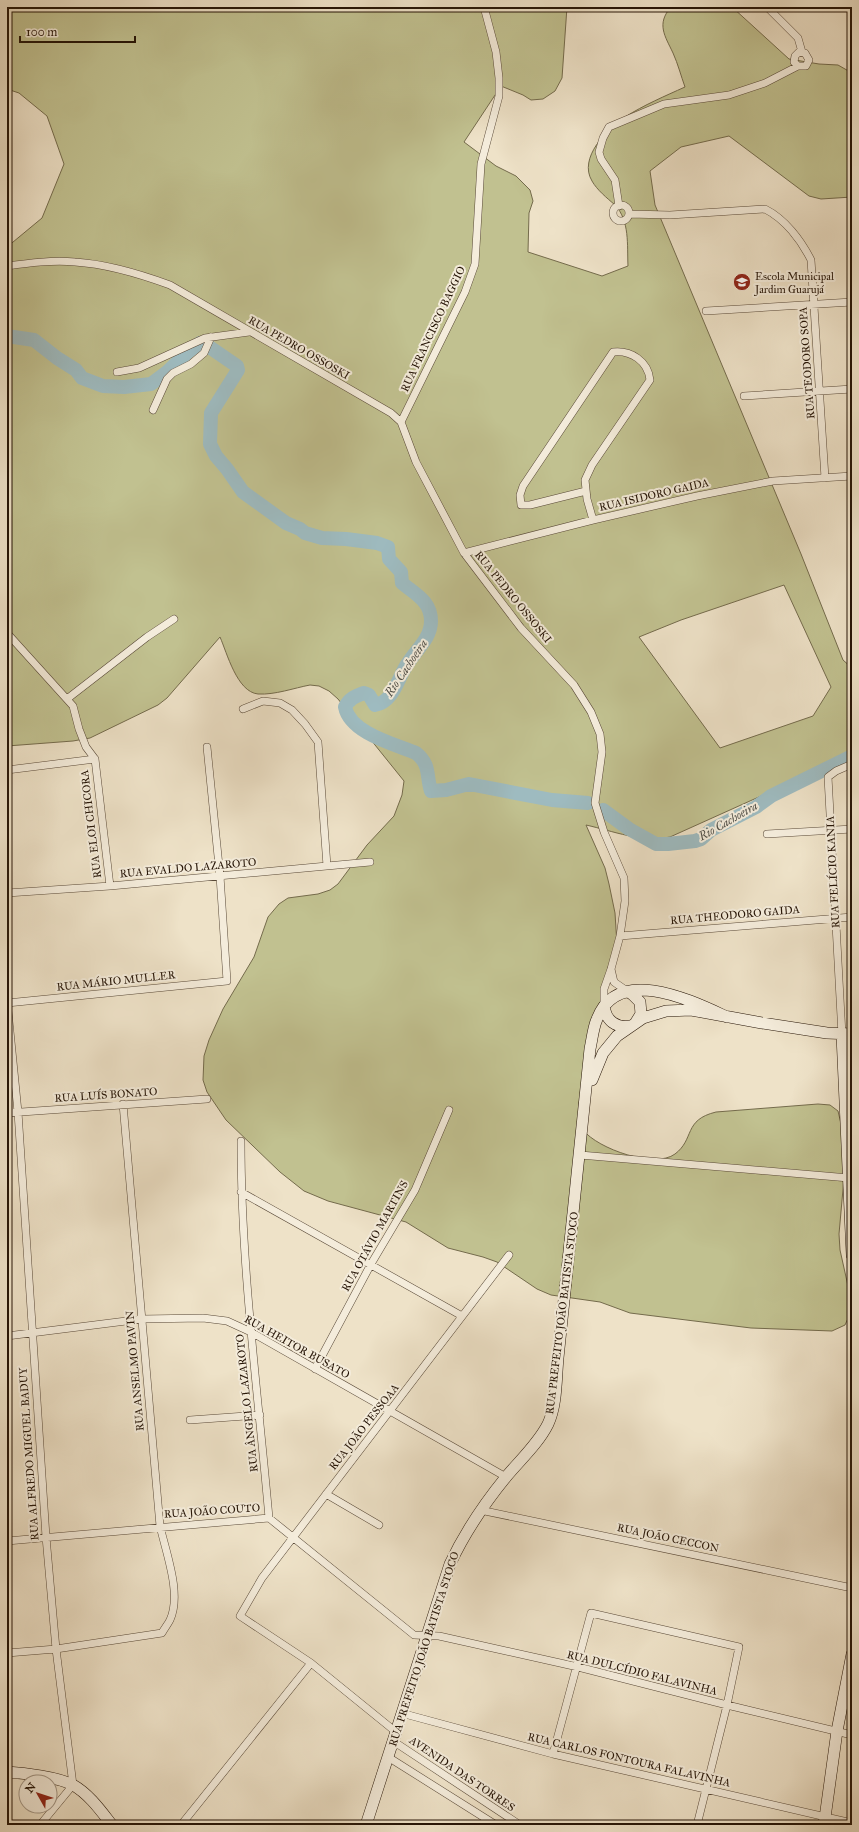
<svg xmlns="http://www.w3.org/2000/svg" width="859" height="1832" viewBox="0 0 859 1832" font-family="'IM FELL Great Primer',serif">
  <rect width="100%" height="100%" fill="#eee2c8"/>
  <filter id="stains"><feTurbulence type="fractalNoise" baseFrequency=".005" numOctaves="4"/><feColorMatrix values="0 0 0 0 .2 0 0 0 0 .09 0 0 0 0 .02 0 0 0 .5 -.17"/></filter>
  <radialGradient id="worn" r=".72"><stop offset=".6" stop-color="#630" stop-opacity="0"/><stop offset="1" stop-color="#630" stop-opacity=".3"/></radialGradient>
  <!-- green -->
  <path fill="#c1c190" stroke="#746b4c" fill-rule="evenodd" d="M7,7H567L562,78L555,91L543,99L531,100L523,95L501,86L464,142L496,166L516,176L530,190L533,201L529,213L528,252L602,276L628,266C627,245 630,221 615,205C607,198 597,190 592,181C578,158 607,129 625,117C644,105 665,96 685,87C681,76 678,64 673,53C665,36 656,24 671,7H732L789,59L819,64L838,65L852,73V197L821,199L809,196L729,136L681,147L650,171L655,205L801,554L843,660L852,668V755L670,837C642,843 613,831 586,825L605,868L609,884L615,913L617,945L579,1103C578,1112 578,1123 583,1130C598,1149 655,1169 675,1154C695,1139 683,1120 716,1112L818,1104L830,1105L838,1111L842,1128L844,1178L839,1234L840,1250L850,1295V1314L845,1325L832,1331L751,1328L630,1313L600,1302L551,1295L537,1289L497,1262L483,1257L448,1248L406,1222L328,1201L304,1191L280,1172L226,1120L207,1092L203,1080L204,1056L209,1040L223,1009L254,957L268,917L279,904L288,898L318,894L330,890L338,884L367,845L394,816L402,795L404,781L338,699L329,691L319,686L310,685C294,688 275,695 258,694C237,692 227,653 220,637L167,698L158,705L90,738L73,741L7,746V247L42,218L64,164L47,116L19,93L7,89ZM784,585L831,687L813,716L720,748L639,637L681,620Z"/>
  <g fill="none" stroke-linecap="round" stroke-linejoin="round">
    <!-- river -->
    <path stroke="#9ebbc0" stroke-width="14" d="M7,336L34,340L57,358L76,370L82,378L103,386L124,387L151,384L167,372L188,352L200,343L205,344L237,366L238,370L211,413L210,444L216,456L227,469L243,492L286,523L300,529L305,533L322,538L346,539L377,543L388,547L389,559L401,572L402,583C415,594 431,601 431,621C431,638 417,649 408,663C398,676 395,701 375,705L369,695L364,693C355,696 349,699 345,707C350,733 394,744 416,753C431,765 426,776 431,791L446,790L469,784L552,800L588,803
      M603,810L629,829L656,844H668L695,841L701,839L711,830L756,807L771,796L852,756"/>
    <defs>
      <path id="street" d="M767,7L798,38L802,52
        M613 213a8 8 0 1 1 16 0a8 8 0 1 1-16 0Z
        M619,206L615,180L601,159L599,152L603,138L609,127L664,104L729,95L765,83L798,66H806L809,60L805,53L799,52L795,56L794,62L798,66
        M629,214L670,215L765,209C785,219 801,240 811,260L825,478
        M7,266C29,263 52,260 75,262C107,264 140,274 170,285L391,413L401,422L416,462L464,553L521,628L574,685L591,712L600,734L602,752L595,803L604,832L624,878L625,901L620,936L611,969L604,989V1006
        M706,311L852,302
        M117,372L139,368L205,338L249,332
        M744,396L852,389
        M153,410L167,379L173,373L191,364L204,353L211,337
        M401,422L465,292L475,264L481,164L499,96V78L496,52L484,7
        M586,491L530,505H521L520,495L523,486L613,352C631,350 648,361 650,380L592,465L585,480L587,499L593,520
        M464,553L593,520L697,496L773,481L852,476
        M7,633L73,706L79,729L86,747L95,759L110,886
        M851,655H852
        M67,699L147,637L174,619
        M243,709L263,701L280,703L292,710L305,724L318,742L327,866
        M7,770L95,759
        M767,834L852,829
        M7,893L110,886L370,862
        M620,936L852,917
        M611,969L614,982L627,991
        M7,1001L18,1112L46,1537L56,1649L73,1785L40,1825
        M7,1003L227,981L220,876L207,747
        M842,1035L828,777L836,771L852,764
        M7,1113L207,1099
        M241,1141C241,1267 258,1393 269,1518
        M580,1155L849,1178
        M241,1192L462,1316
        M7,1336L142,1319L203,1318L227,1321L251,1332L506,1477
        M315,1369L371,1264L415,1190L449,1110
        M190,1420L260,1415
        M326,1494L379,1525
        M480,1510L852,1588
        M7,1541L269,1518L414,1635L439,1636L578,1667L727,1705L852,1735
        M7,1653L56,1649L162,1633C164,1629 168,1624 170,1620C182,1594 166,1553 160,1526L123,1104
        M401,1713L553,1754L852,1823
        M396,1732L311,1663L240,1616L262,1578L509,1255
        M393,1741L520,1825
        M553,1754L591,1613L739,1647L727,1705L697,1825
        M388,1757L496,1825
        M181,1825L311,1663"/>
      <path id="secondary" d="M627,991L633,995L640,1002L641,1014L636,1022
        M604,1006C606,1021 616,1028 630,1026
        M842,1035L852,1255
        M592,1080L603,1053L617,1036L643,1018L666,1011L691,1010L762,1023L827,1033L852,1034
        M7,1772C24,1773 58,1777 73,1785C89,1794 101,1811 112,1825
        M366,1825L450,1564C465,1532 484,1504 506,1477C520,1460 538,1444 548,1424C557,1405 556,1378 558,1358L590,1049C592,1040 593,1028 597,1019C618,964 692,1001 727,1017
        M824,1825L837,1731L852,1654"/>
    </defs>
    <!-- street casing -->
    <use href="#street" stroke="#584837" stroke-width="8"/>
    <!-- secondary casing -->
    <use href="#secondary" stroke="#261507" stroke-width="12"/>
    <!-- street -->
    <use href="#street" stroke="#f4ecdb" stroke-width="7"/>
    <!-- secondary -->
    <use href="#secondary" stroke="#f4ecdb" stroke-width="11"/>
  </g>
  <!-- icons -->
  <defs>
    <symbol id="school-disc" viewBox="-11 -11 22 22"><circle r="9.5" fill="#8f2418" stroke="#f4ecdb"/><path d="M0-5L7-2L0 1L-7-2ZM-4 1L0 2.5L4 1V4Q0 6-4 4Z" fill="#fff"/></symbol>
  </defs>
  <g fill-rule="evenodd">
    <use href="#school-disc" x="732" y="272" width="20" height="20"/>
  </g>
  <g text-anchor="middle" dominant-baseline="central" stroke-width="4" stroke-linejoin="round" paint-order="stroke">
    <!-- poi labels -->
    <g font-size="11" fill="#261507" stroke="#f4ecdb" text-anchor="start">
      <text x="755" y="276">Escola Municipal<tspan x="755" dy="13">Jardim Guarujá</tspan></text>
    </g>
    <!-- street labels -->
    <g font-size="11" fill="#261507" stroke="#f4ecdb">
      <text transform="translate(433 329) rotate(-65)">RUA FRANCISCO BAGGIO</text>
      <text transform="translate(299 348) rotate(30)">RUA PEDRO OSSOSKI</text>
      <text transform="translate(807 363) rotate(-94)">RUA TEODORO SOPA</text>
      <text transform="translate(654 495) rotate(-13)">RUA ISIDORO GAIDA</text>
      <text transform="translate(513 597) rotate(51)">RUA PEDRO OSSOSKI</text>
      <text transform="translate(91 824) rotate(-97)">RUA ELOI CHICORA</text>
      <text transform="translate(188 868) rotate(-5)">RUA EVALDO LAZAROTO</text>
      <text transform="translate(833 872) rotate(-93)">RUA FELÍCIO KANIA</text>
      <text transform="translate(735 915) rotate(-5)">RUA THEODORO GAIDA</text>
      <text transform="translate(116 981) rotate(-6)">RUA MÁRIO MULLER</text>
      <text transform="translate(106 1095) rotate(-4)">RUA LUÍS BONATO</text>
      <text transform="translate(375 1236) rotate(-61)">RUA OTÁVIO MARTINS</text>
      <text transform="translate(562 1313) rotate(-83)">RUA PREFEITO JOÃO BATISTA STOCO</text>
      <text transform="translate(297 1347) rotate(29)">RUA HEITOR BUSATO</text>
      <text transform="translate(135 1371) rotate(-95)">RUA ANSELMO PAVIN</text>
      <text transform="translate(247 1403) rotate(-96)">RUA ÂNGELO LAZAROTO</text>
      <text transform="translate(364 1427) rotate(-52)">RUA JOÃO PESSOAA</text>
      <text transform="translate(29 1454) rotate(-94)">RUA ALFREDO MIGUEL BADUY</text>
      <text transform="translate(212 1511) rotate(-4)">RUA JOÃO COUTO</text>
      <text transform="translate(668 1538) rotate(12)">RUA JOÃO CECCON</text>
      <text transform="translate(424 1649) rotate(-72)">RUA PREFEITO JOÃO BATISTA STOCO</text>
      <text transform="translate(642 1673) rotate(14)">RUA DULCÍDIO FALAVINHA</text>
      <text transform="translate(629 1760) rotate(13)">RUA CARLOS FONTOURA FALAVINHA</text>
      <text transform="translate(462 1774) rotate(34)">AVENIDA DAS TORRES</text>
    </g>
    <!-- water labels -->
    <g font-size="12" font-style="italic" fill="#504f48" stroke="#f4ecdb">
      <text transform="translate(406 668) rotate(-56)">Rio Cachoeira</text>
      <text transform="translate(728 821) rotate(-30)">Rio Cachoeira</text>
    </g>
  </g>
  <!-- margin -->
  <rect width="859" height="1832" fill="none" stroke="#eee2c8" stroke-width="24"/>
  <rect x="8" y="8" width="843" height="1816" fill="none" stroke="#261507" stroke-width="2"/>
  <rect x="12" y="12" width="835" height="1808" fill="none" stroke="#261507"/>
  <!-- north arrow -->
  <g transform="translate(38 1794) rotate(309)"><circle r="19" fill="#f4ecdb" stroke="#a29686"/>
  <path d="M0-3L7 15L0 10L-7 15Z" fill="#8f2418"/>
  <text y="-6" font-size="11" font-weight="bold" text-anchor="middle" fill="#261507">N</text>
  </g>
  <!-- scale -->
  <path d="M20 36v6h115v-6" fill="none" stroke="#261507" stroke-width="2"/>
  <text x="26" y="36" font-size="12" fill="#261507" stroke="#f4ecdb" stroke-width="3" paint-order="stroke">100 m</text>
  <rect width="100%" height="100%" filter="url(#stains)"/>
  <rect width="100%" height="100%" fill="url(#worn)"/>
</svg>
